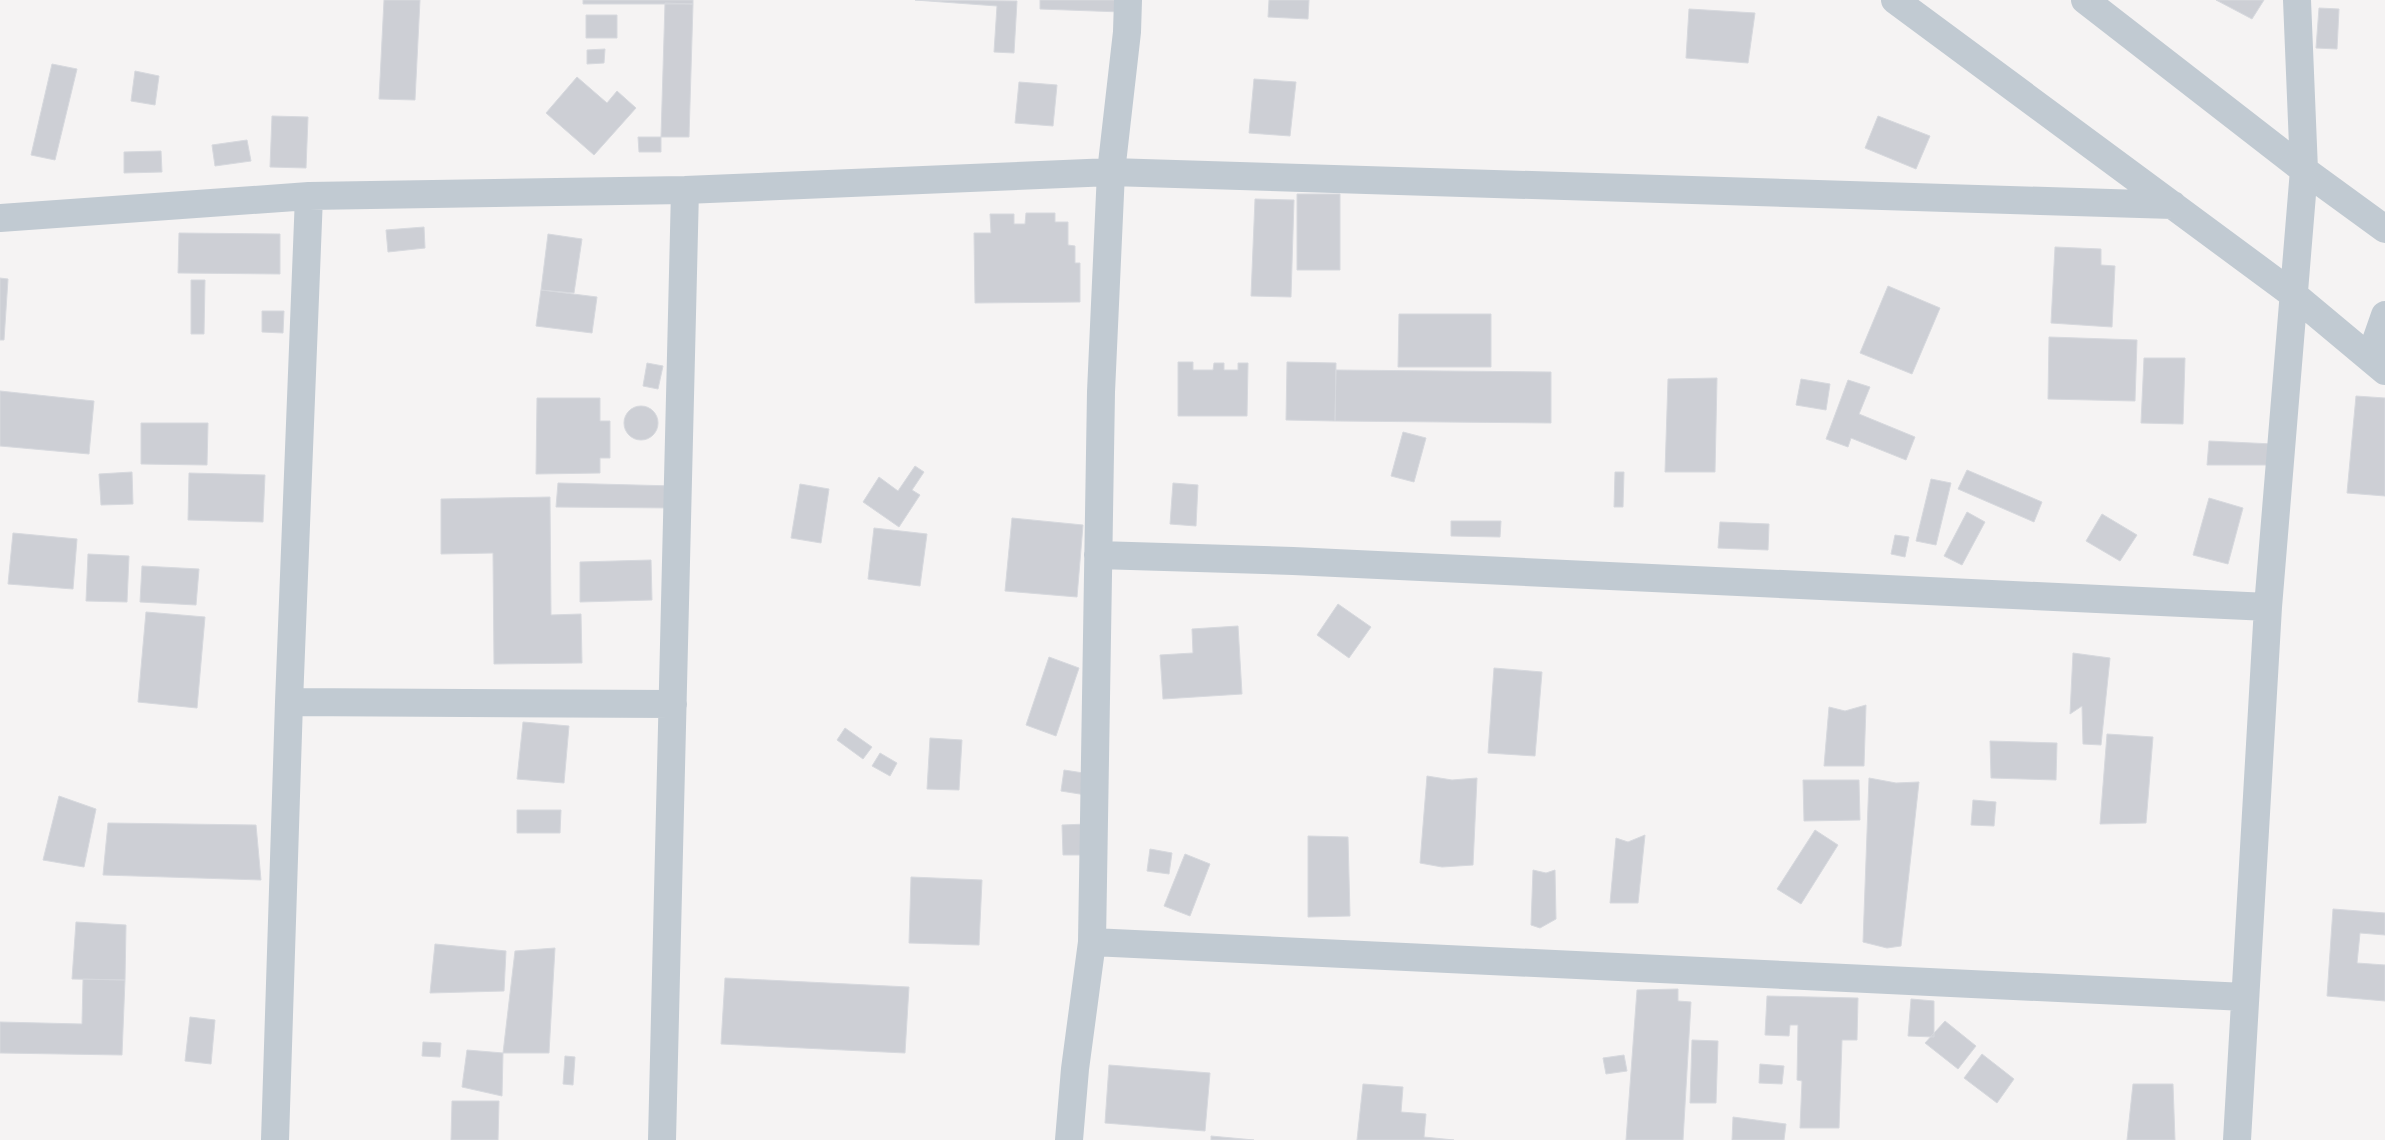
<svg xmlns="http://www.w3.org/2000/svg" width="2385" height="1140" viewBox="0 0 2385 1140" font-family="Jost,sans-serif">
  <rect width="100%" height="100%" fill="#f5f3f3"/>
  <!-- building -->
  <path fill="#cdcfd5" stroke="#d7d9de" d="M384,0H420L415,100L379,99Z
    M583,0H693V4H583Z
    M915,0L1017,1L1014,53L994,52L997,6Z
    M1040,0H1122V12L1040,9Z
    M1269,0H1309L1308,19L1268,17Z
    M2216,0H2264L2252,19Z
    M665,3L693,4L689,137H661Z
    M2319,8L2339,9L2337,49L2316,48Z
    M1689,9L1755,13L1748,63L1686,58Z
    M586,15H617V38H586Z
    M605,49L604,63L587,64V50Z
    M52,64L77,69L55,160L31,155Z
    M135,71L159,76L155,105L131,101Z
    M577,77L607,103L617,91L636,108L594,155L546,113Z
    M1254,79L1296,82L1290,136L1249,133Z
    M1019,82L1057,85L1053,126L1015,123Z
    M272,116L308,117L306,168L270,167Z
    M1878,116L1930,136L1916,169L1865,148Z
    M638,137H661V152H639Z
    M247,140L251,161L215,166L212,145Z
    M161,151L162,172L124,173V152Z
    M1297,194H1340V270H1297Z
    M1255,199L1294,200L1291,297L1251,296Z
    M1026,213H1055V222H1068V245L1075,246V263H1080V302L975,303L974,233H991L990,214H1014V224H1025Z
    M424,227L425,248L388,252L386,230Z
    M179,233L280,234V274L178,273Z
    M548,234L582,239L574,293L541,290Z
    M2055,247L2101,249V265L2115,266L2112,327L2051,323Z
    M0,278L8,279L4,340H0Z
    M191,280H205L204,334H191Z
    M1888,286L1940,308L1912,374L1860,353Z
    M541,290L597,297L592,333L536,326Z
    M262,311H284L283,333L262,332Z
    M1399,314H1491V367H1398Z
    M2049,337L2137,340L2135,401L2048,399Z
    M2144,358H2185L2183,424L2141,423Z
    M1178,362H1193V370H1213L1214,363H1224V370H1238V363H1248L1247,416H1178Z
    M1287,362L1336,363L1335,421L1286,420Z
    M647,363L663,366L658,389L643,386Z
    M1336,370L1551,372V423L1335,421Z
    M1717,378L1715,472H1665L1668,379Z
    M1801,379L1830,384L1826,410L1796,405Z
    M1848,380L1870,387L1859,414L1915,437L1906,460L1851,438L1848,447L1826,439Z
    M0,391L94,401L89,454L0,446Z
    M2356,396L2385,398V496L2347,493Z
    M537,398H600V421H610V458H600V473L536,474Z
    M624 423a17 17 0 1 1 34 0a17 17 0 1 1-34 0Z
    M141,423H208L207,465L141,464Z
    M1403,432L1426,438L1414,482L1391,476Z
    M2209,441L2273,444L2271,465H2207Z
    M915,466L924,472L912,490L920,495L899,527L863,502L879,477L898,491Z
    M1967,470L2042,502L2034,522L1958,489Z
    M132,472L133,504L101,505L99,474Z
    M1615,472H1624L1623,507H1614Z
    M189,473L265,475L263,522L188,520Z
    M1931,479L1951,483L1936,545L1916,541Z
    M558,483L674,486V508L556,507Z
    M1173,483L1198,485L1196,526L1170,524Z
    M800,484L829,489L821,543L791,538Z
    M550,497L551,615L581,614L582,663L494,664L493,553L441,554V499Z
    M2209,498L2243,508L2228,564L2193,555Z
    M1967,512L1985,522L1962,565L1944,556Z
    M2102,514L2137,535L2120,561L2086,541Z
    M1012,518L1083,525L1077,597L1005,591Z
    M1451,521H1501L1500,537L1451,536Z
    M1720,522L1769,524L1768,550L1718,548Z
    M874,528L927,534L920,586L868,579Z
    M13,533L77,539L73,589L8,584Z
    M1895,535L1909,537L1905,557L1891,554Z
    M88,554L129,556L127,602L86,601Z
    M651,560L652,600L580,602V562Z
    M142,566L199,569L196,605L140,602Z
    M1338,604L1371,627L1349,658L1317,635Z
    M146,612L205,617L197,708L138,702Z
    M1238,626L1242,694L1163,699L1160,655L1193,653L1192,629Z
    M2073,653L2110,658L2101,745L2083,744L2082,706L2070,714Z
    M1049,657L1079,668L1056,736L1026,725Z
    M1494,668L1542,672L1535,756L1488,753Z
    M1866,705L1864,766H1824L1829,707L1845,711Z
    M523,722L569,726L564,783L517,779Z
    M845,728L872,747L863,759L837,740Z
    M2107,734L2153,737L2146,823L2100,824Z
    M930,738L962,740L959,790L927,789Z
    M1990,741L2057,743L2056,780L1991,778Z
    M880,753L897,763L890,776L872,766Z
    M1064,770L1090,774L1086,795L1061,791Z
    M1427,776L1452,780L1477,778L1473,865L1442,867L1420,863Z
    M1869,778L1896,783L1919,782L1901,946L1887,948L1863,942Z
    M1803,780H1859L1860,820L1804,821Z
    M59,796L96,809L84,867L43,860Z
    M1973,800L1996,802L1994,826L1971,825Z
    M517,810H561L560,833H517Z
    M108,823L256,825L261,880L103,875Z
    M1087,824L1088,855H1063L1062,825Z
    M1815,830L1838,845L1801,904L1777,889Z
    M1645,835L1638,903H1610L1616,838L1628,842Z
    M1308,836L1348,837L1350,916L1308,917Z
    M1150,849L1172,853L1169,874L1147,871Z
    M1185,854L1210,864L1190,916L1164,906Z
    M1533,870L1546,873L1555,870L1556,919L1540,928L1531,925Z
    M911,877L982,880L979,945L909,943Z
    M2333,909L2385,913V935L2360,933L2357,963L2385,965V1001L2327,996Z
    M76,922L126,925L125,980L72,979Z
    M435,944L506,951L504,991L430,993Z
    M555,948L549,1053H503L515,951Z
    M725,978L909,987L905,1053L721,1044Z
    M83,979L125,980L122,1055L0,1053V1022L82,1024Z
    M1678,989V1001L1691,1002L1683,1140H1626L1637,990Z
    M1767,996L1858,998L1857,1040H1842L1839,1128H1800L1802,1081L1797,1080L1798,1025H1790L1789,1036L1765,1035Z
    M1911,999L1934,1001V1037L1908,1036Z
    M190,1017L215,1020L211,1064L185,1061Z
    M1945,1021L1976,1046L1958,1069L1925,1043Z
    M1692,1040L1718,1041L1716,1103H1690Z
    M423,1042L441,1043L440,1057L422,1056Z
    M467,1050L503,1053L502,1096L462,1087Z
    M1982,1054L2014,1079L1997,1103L1964,1078Z
    M1624,1055L1627,1071L1606,1074L1603,1058Z
    M565,1056L575,1057L573,1085L563,1084Z
    M1760,1064L1784,1066L1782,1084L1759,1083Z
    M1109,1065L1210,1073L1205,1131L1105,1123Z
    M1363,1084L1403,1087L1401,1112L1426,1114L1424,1137L1454,1140H1357Z
    M2133,1084H2173L2175,1140H2127Z
    M452,1101H499L498,1140H451Z
    M1733,1117L1786,1124L1784,1140H1732Z
    M1211,1136L1254,1140H1211Z"/>
  <g fill="none" stroke-linecap="round" stroke-linejoin="round">
    <!-- street -->
    <path stroke="#c1cad2" stroke-width="28" d="M1895,0L2294,295L2385,371
      M2085,0L2304,170L2385,229
      M0,218L309,196L685,190L1111,172L2173,205
      M2370,358L2385,315
      M1098,555L1293,561L2268,607
      M289,702L673,704
      M1092,942L2245,997
      M275,1140L289,702L309,196
      M662,1140L685,190
      M1069,1140L1075,1069L1092,942L1101,392L1111,172L1127,32L1128,0
      M2237,1140L2268,607L2304,170L2297,0"/>
  </g>
</svg>
